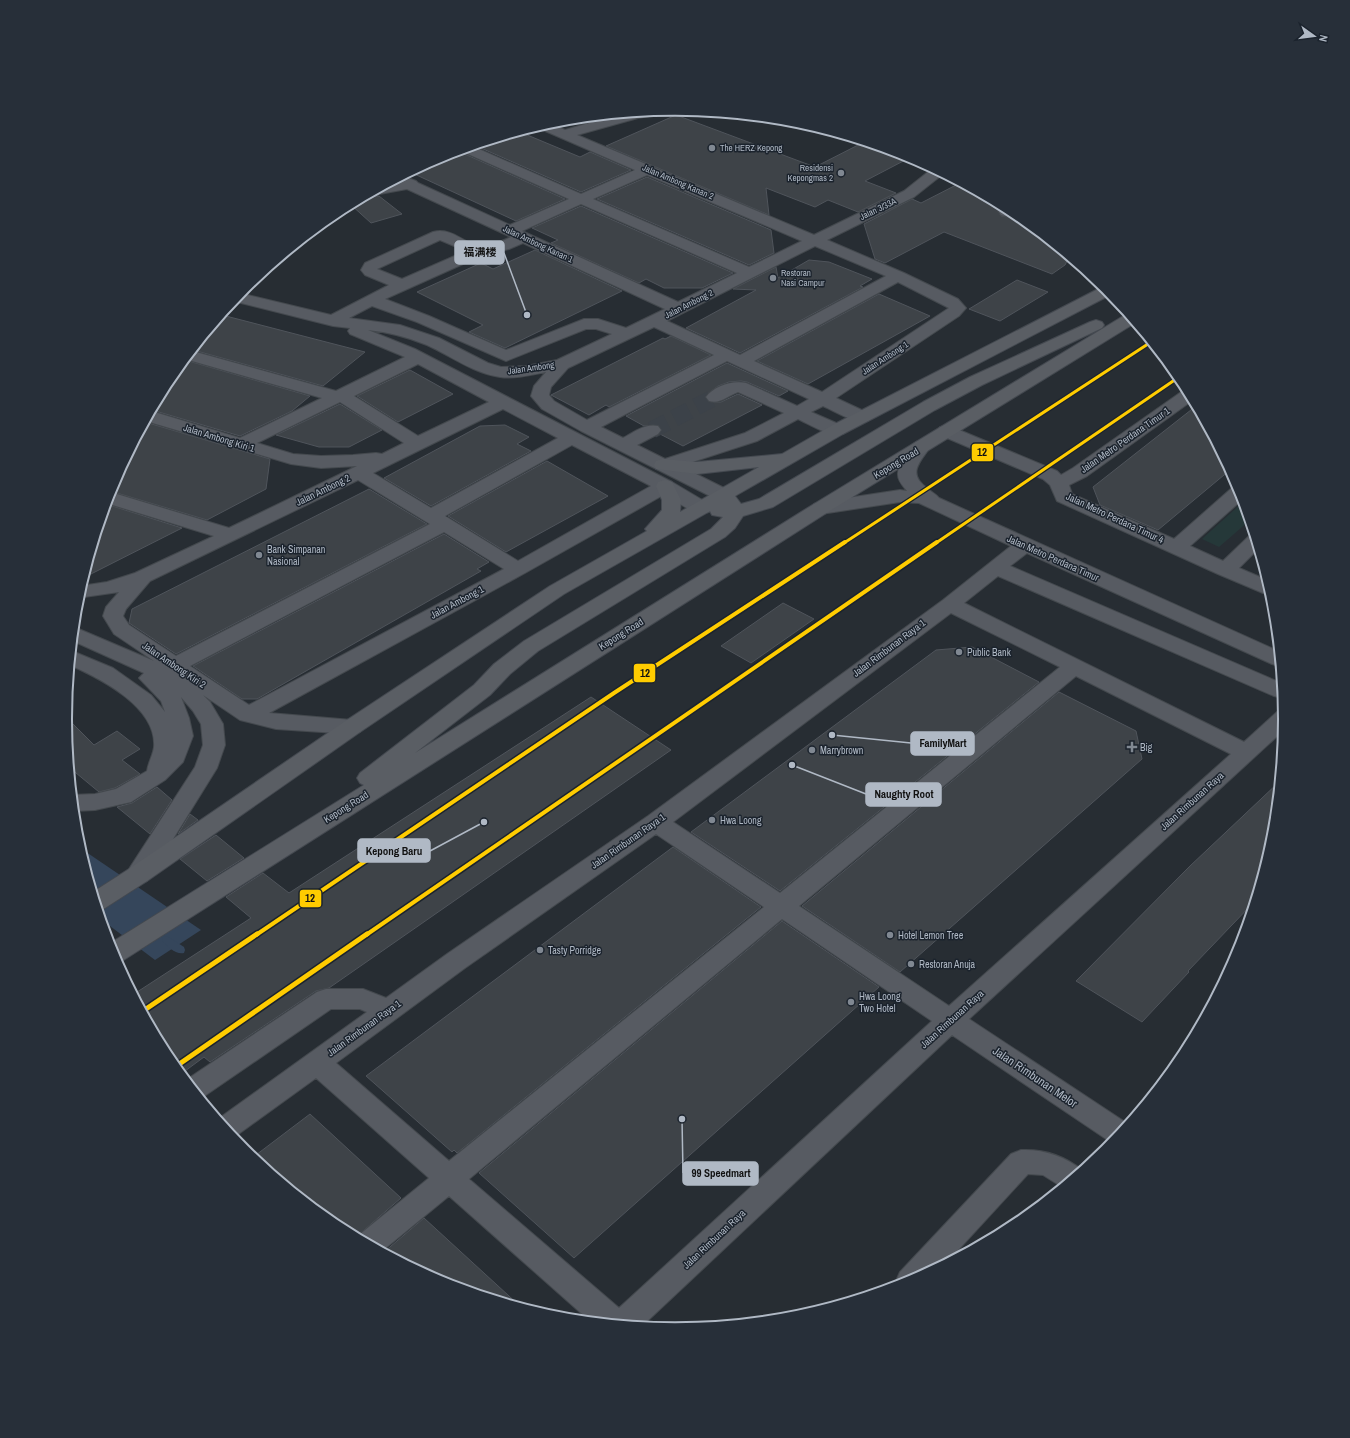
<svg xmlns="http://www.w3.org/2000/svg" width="1350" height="1438" viewBox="0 0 1350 1438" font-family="'Archivo Narrow','Noto Sans SC',sans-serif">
  <rect width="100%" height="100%" fill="#272d33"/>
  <!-- green -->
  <path fill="#253839" d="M1243,502L1249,521L1219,547L1202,539Z"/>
  <!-- water -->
  <path fill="#35465b" d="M80,848L92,856L201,930L155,960L102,920Z"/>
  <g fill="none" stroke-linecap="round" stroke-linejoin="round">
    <!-- stream -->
    <path fill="#35465b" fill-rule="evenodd" d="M167,936L184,947L185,950L184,953C176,955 166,946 162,940L163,937Z"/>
  </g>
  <!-- building -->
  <path fill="#3e4348" stroke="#4f545b" d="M676,115L815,167L864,142L911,157L865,181L896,193L858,212L828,200L815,207L766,188L769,215L606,146Z
    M520,132L580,157L590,152L631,170L581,192L474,145Z
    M455,151H458L565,199L516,221L410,172L442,155Z
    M647,177L771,230L774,253L749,265L597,199Z
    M960,183L1002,205L998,211L1001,216L1009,217L1015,213L1069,257L1065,265L1052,274L944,232L885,263L875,259L864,224L912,199L921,203Z
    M368,195L374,196H379L402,214L371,223L350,204Z
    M581,206L733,273L702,288H664L646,279L639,283L551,243L558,240L532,228Z
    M535,250L622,291L505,348L469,332L483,325L417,292L481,263L493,269Z
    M809,260L829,262L872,279L860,286L863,287L740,353L686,328L756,290L733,289L776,267L778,278Z
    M1017,280L1048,292L1000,321L969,309Z
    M879,294L930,316L808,384L757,361Z
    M222,315L330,343L365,352L323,386L193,350Z
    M671,336L711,355L609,407L606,405L589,415L551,395L663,338L665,339Z
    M184,360H185L310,396L292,411L240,436L152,410L168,380Z
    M727,363L788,391L779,396L747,382L741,381L729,382L718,386L705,396L709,402H721L738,394L762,405L683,446L660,434L662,430L658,425L644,426L626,416Z
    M410,370L453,394L398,422L357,396Z
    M340,404L382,430L349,447H319L276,435Z
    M1196,406L1230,470L1158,530L1100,505L1093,487Z
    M145,422L270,459L266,489L207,520L110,491Z
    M505,425L529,437L517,444L531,451L431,506L384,478L480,426Z
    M547,461L608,496L506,552L448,516Z
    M369,489L427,524L176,654L129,623L132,609Z
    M106,504L182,528L83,578Z
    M444,534L489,562L477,569L481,571L257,699H242L193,666Z
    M783,603L814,619L751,663L721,646Z
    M972,647L1039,682L780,891L691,832L936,650Z
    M1059,692L1136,731L1142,759L900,972L802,906Z
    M591,697L671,750L329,988L316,991L210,1062L204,1057L181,1074L168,1058L134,994L251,918L226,897L263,873L289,893Z
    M65,716L94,745L117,731L140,749L122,760L140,774L115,788L99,792L70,768Z
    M1279,782L1273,838L1253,903L1188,971L1189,972L1142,1022L1076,981L1190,866Z
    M157,787L172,800L150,834L117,807L132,803Z
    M190,814L198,820L178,834Z
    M216,835L244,858L207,881L180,859Z
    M673,847L761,907L457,1153L454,1150L452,1152L366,1076Z
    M782,921L879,987L574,1258L479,1173Z
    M310,1114L401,1198L356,1237L336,1226L252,1158Z
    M424,1218L521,1307L441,1282L384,1252Z"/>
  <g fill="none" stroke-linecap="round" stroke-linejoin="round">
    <!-- minor-tunnel -->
    <path stroke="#3c4249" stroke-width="17" stroke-dasharray="17 8" stroke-linecap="butt" d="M652,430L715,397"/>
    <defs>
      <path id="minor" d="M662,110L661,114L638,118L577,135L814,235L904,191L933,168L943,174L914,197L827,240L904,273L958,299L966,308L959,316L836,398L868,413L871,417L868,421C854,424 837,412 823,406L811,412L843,426L846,430L843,434C829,437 811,425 798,419L757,441L680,466L730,491L732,495L730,499L723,501L716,499L581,431L542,409L531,396L534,386L546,372C531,375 515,379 500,377C473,373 451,356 427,345C407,337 388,332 368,330L415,349L672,482L709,504L712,508L709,512C693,516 678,502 665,494L525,573L269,713L352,720L360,722L363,727L360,732L352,734L276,729L240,720L203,695L210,702L223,724L225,745L217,768L147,881L138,884L129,881L126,875L129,869L195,767L203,745L201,724L193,711L181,697L189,718L193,736L183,762L165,780L131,802L95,810L74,811L72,795L95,794L116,789L147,771C148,763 153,755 154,747C157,707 101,679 70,665L72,651L113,668L151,695L165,712L161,701L139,678L144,673L73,641L74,627L154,661L114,634L103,616L106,607L119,592L77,598L81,586L107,582L135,573L214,536L106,503L110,492L229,528L357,466L321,468L291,464L146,421L151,411L240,438L322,398L185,359L192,351L336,391L405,357L350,334L348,331L350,328L333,326L233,301L239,293L331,315L389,285L365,275L361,270L365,263L433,232C452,227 464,244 480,246C490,247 502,241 511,237L407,189L374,195L369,194L388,184L394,183L392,182L403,176L416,181L418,183L510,225L569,199L459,150L472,146L581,194L635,170L536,127L549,123L565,130L620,114ZM647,175L802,241L749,267L593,199ZM581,204L737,273L678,302L522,231ZM440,240L466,251L402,279L377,269ZM523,243L665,309L626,328L598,319H584L506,350L429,316L385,299L483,255L509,249ZM815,246L886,276L740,355L667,321ZM898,282L949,308L822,392L754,361ZM372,306L417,322L506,361L586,329H596L612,334L557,360L526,366L501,367L488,363L439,338L400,325L349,318ZM654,327L714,355L587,420L554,401L549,395L551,387L568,368ZM727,361L809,399L797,406L746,383C733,380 714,386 706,397L709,401C721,404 727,396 738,392L784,413L745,433L665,459L637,445L658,434L661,430L658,426C646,423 634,432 623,438L601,427ZM418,364L489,402L418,436L354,396ZM340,402L404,443L382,454L376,453L353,455L321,456L293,454L257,443ZM503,409L558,438L431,508L373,473ZM572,445L651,486L518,561L445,516ZM358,480L430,524L176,656L129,625L123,616L126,609L150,581ZM444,532L504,569L249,705L190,666Z
        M1003,206L1014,212C1010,216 1007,217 1001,215L999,212Z
        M1187,389L1193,400L1087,476L1069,485L1072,494L1174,539L1233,487L1239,486L1243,499L1190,546L1223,561L1248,537L1254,535L1258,549L1239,568L1267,580L1272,595L1263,593L1218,574L1057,501L1050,485L1043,479L940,435L937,431L940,427L946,426L952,427L1057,471L1061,475L1073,468L1184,390Z
        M922,441L928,442L931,446C921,461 906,473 927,488C931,492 936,494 939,498L1278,651L1279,666L1272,664L1027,553L1010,566L1281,683L1283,698L1274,696L998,576L964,603L1244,742L1277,712L1284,710V730L969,1019L1128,1124L1112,1143L952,1035L642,1326L590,1321L449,1196L382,1251L357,1238L359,1235L429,1178L316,1078L233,1138L218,1119L367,1012L360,1009H331L203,1097L200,1098L186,1080L317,992L326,989H363L386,998L447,954L648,816L943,600L1011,546L919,503L900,502L821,514L814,512L811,508L814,504L821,502L900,490L907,491C903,486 898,481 898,475C897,467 909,446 916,442C918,441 920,441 922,441ZM951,613L1060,667L780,893L673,822ZM1076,676L1231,754L949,1006L799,906ZM656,834L764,907L449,1161L336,1063L465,968ZM782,919L932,1021L619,1308L469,1179Z
        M1021,1150C1043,1149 1065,1156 1082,1170L1062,1187L1043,1175L1028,1174L948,1261L908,1283L898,1286L896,1281L900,1272L1011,1154Z"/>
      <path id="major" d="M1104,286L1112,294L843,434L735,496L741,504L759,499L923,402L970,377L1090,322L1096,320L1102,322L1104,325L1102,328L982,385L935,410L773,507L743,516L735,528L725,537L538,651L510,674L490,695L415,753L814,504L1125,315L1128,314L1135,323L828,512L122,961L117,962L109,944L364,785L360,783L357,778L360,773L474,685L494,664L524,641L711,529L723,517L712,515L710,511L564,594L360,732L147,881L105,908L99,910L93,892L129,869L344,722L550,586L647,531L645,529L662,510V500L656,486L658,482L665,480L672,482L681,500L680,512L759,467L697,474L656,469L654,465L656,461L663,459L697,462L782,454L831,426Z"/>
    </defs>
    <!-- minor casing -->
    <use href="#minor" stroke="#44494e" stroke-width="2"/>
    <!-- major casing -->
    <use href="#major" stroke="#444950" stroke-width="2"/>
    <!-- minor -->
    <use href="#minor" fill="#575b62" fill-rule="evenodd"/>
    <!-- major -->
    <use href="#major" fill="#5a5e64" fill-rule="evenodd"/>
    <defs>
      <path id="metro-1-far2" d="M844,543L1151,342
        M936,543L1179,377"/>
      <path id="metro-1-far1" d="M256,935L614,693L845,542
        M366,935L937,542"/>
      <path id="metro-1" d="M143,1011L257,934
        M175,1067L367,934"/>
    </defs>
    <!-- metro-1-far2 casing -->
    <use href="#metro-1-far2" stroke="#1b232d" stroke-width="5.5"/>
    <!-- metro-1-far1 casing -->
    <use href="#metro-1-far1" stroke="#1b232d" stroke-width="7"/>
    <!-- metro-1 casing -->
    <use href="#metro-1" stroke="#1b232d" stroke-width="8"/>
    <!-- metro-1-far2 -->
    <use href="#metro-1-far2" stroke="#fc0" stroke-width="3"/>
    <!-- metro-1-far1 -->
    <use href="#metro-1-far1" stroke="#fc0" stroke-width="4"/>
    <!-- metro-1 -->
    <use href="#metro-1" stroke="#fc0" stroke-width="5"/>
  </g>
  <!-- markers -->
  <g fill="#808892" stroke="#1b232d" stroke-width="1.5">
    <circle cx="712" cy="148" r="4"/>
    <circle cx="841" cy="173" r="4"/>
    <circle cx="773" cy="278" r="4"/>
    <circle cx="259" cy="555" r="4"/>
    <circle cx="959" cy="652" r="4"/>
    <path d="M1130 741h4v4h4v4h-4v4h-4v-4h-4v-4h4z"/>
    <circle cx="812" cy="750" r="4"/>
    <circle cx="712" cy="820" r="4"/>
    <circle cx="890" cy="935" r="4"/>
    <circle cx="540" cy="950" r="4"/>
    <circle cx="911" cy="964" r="4"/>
    <circle cx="851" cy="1002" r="4"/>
  </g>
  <g text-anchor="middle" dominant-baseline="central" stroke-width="3" stroke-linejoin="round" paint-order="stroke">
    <!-- far-poi labels -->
    <g font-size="9" fill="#b0b9c5" stroke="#1b232d" text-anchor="start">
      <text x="720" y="148">The HERZ Kepong</text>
      <text x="833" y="168" text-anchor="end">Residensi<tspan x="833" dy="10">Kepongmas 2</tspan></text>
      <text x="781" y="273">Restoran<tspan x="781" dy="10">Nasi Campur</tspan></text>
    </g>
    <!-- far-street labels -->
    <g font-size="9" fill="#b0b9c5" stroke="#1b232d">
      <text transform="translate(678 182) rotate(23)">Jalan Ambong Kanan 2</text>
      <text transform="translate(878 209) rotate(-26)">Jalan 3/33A</text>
      <text transform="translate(538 244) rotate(25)">Jalan Ambong Kanan 1</text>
      <text transform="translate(689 304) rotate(-27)">Jalan Ambong 2</text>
      <text transform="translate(885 358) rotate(-33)">Jalan Ambong 1</text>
      <text transform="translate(531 368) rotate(-8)">Jalan Ambong</text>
    </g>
    <!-- street labels -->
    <g font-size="10" fill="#b0b9c5" stroke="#1b232d">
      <text transform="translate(219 438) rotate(17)">Jalan Ambong Kiri 1</text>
      <text transform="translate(1125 440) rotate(-35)">Jalan Metro Perdana Timur 1</text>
      <text transform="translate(896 463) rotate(-31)">Kepong Road</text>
      <text transform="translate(323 490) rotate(-26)">Jalan Ambong 2</text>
      <text transform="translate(1115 518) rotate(25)">Jalan Metro Perdana Timur 4</text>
      <text transform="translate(1053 558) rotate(24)">Jalan Metro Perdana Timur</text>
      <text transform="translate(457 602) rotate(-28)">Jalan Ambong 1</text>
      <text transform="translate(621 634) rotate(-32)">Kepong Road</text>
      <text transform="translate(889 648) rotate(-37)">Jalan Rimbunan Raya 1</text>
      <text transform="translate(174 665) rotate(34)">Jalan Ambong Kiri 2</text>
      <text transform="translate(1192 801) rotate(-42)">Jalan Rimbunan Raya</text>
      <text transform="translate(346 807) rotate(-32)">Kepong Road</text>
      <text transform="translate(628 841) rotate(-35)">Jalan Rimbunan Raya 1</text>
      <text transform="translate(952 1019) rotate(-42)">Jalan Rimbunan Raya</text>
      <text transform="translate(364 1028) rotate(-36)">Jalan Rimbunan Raya 1</text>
      <text transform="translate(714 1239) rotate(-43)">Jalan Rimbunan Raya</text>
    </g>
    <!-- poi labels -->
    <g font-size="10" fill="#b0b9c5" stroke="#1b232d" text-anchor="start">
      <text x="267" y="549">Bank Simpanan<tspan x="267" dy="12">Nasional</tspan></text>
      <text x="967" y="652">Public Bank</text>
      <text x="1140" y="747">Big</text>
      <text x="820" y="750">Marrybrown</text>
      <text x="720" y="820">Hwa Loong</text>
      <text x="898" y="935">Hotel Lemon Tree</text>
      <text x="548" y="950">Tasty Porridge</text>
      <text x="919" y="964">Restoran Anuja</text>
      <text x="859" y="996">Hwa Loong<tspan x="859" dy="12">Two Hotel</tspan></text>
    </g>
    <!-- near-street labels -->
    <g font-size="12" fill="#b0b9c5" stroke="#1b232d">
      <text transform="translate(1035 1077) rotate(34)">Jalan Rimbunan Melor</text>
    </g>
  </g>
  <!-- crop -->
  <path d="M0 0H1350V1438H0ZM72 719a603 603 0 1 1 1206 0a603 603 0 1 1-1206 0Z" fill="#272f39" fill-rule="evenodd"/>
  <path fill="none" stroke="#b0b9c5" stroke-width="2" d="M72 719a603 603 0 1 1 1206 0a603 603 0 1 1-1206 0Z"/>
  <!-- callouts -->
  <path fill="none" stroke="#b0b9c5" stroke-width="1.5" d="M527 315L504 253M832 735L911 743M792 765L866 794M484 822L430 851M682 1119L683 1173"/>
  <g fill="#b0b9c5" stroke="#1b232d" stroke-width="1.5">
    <circle cx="527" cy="315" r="4"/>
    <circle cx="832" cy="735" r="4"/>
    <circle cx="792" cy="765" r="4"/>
    <circle cx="484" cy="822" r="4"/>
    <circle cx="682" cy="1119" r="4"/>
  </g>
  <g fill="#b0b9c5" stroke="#b0b9c5" stroke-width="1.5">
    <rect x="455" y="241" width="49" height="23" rx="4"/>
    <rect x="911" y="732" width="63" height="23" rx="4"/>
    <rect x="866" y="783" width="75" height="23" rx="4"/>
    <rect x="358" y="839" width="72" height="23" rx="4"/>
    <rect x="683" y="1162" width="75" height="23" rx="4"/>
  </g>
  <g font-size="11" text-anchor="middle" font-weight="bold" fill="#111">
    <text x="480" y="256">福满楼</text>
    <text x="943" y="747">FamilyMart</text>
    <text x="904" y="798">Naughty Root</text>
    <text x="394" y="855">Kepong Baru</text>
    <text x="721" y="1177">99 Speedmart</text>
  </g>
  <g stroke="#1b232d" stroke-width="1.5">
    <rect x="971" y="443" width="23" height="19" rx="4" fill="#fc0"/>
    <rect x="633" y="663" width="23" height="20" rx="4" fill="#fc0"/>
    <rect x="299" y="889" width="23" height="19" rx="4" fill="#fc0"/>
  </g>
  <g font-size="11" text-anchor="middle" font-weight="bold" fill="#111">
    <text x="982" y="456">12</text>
    <text x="645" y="677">12</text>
    <text x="310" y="902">12</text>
  </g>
  <!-- north arrow -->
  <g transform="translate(1314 36) rotate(104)" stroke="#1b232d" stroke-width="3" paint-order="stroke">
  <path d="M0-3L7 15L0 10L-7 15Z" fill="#b0b9c5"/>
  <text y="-6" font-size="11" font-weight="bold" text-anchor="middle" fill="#b0b9c5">N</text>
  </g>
</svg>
